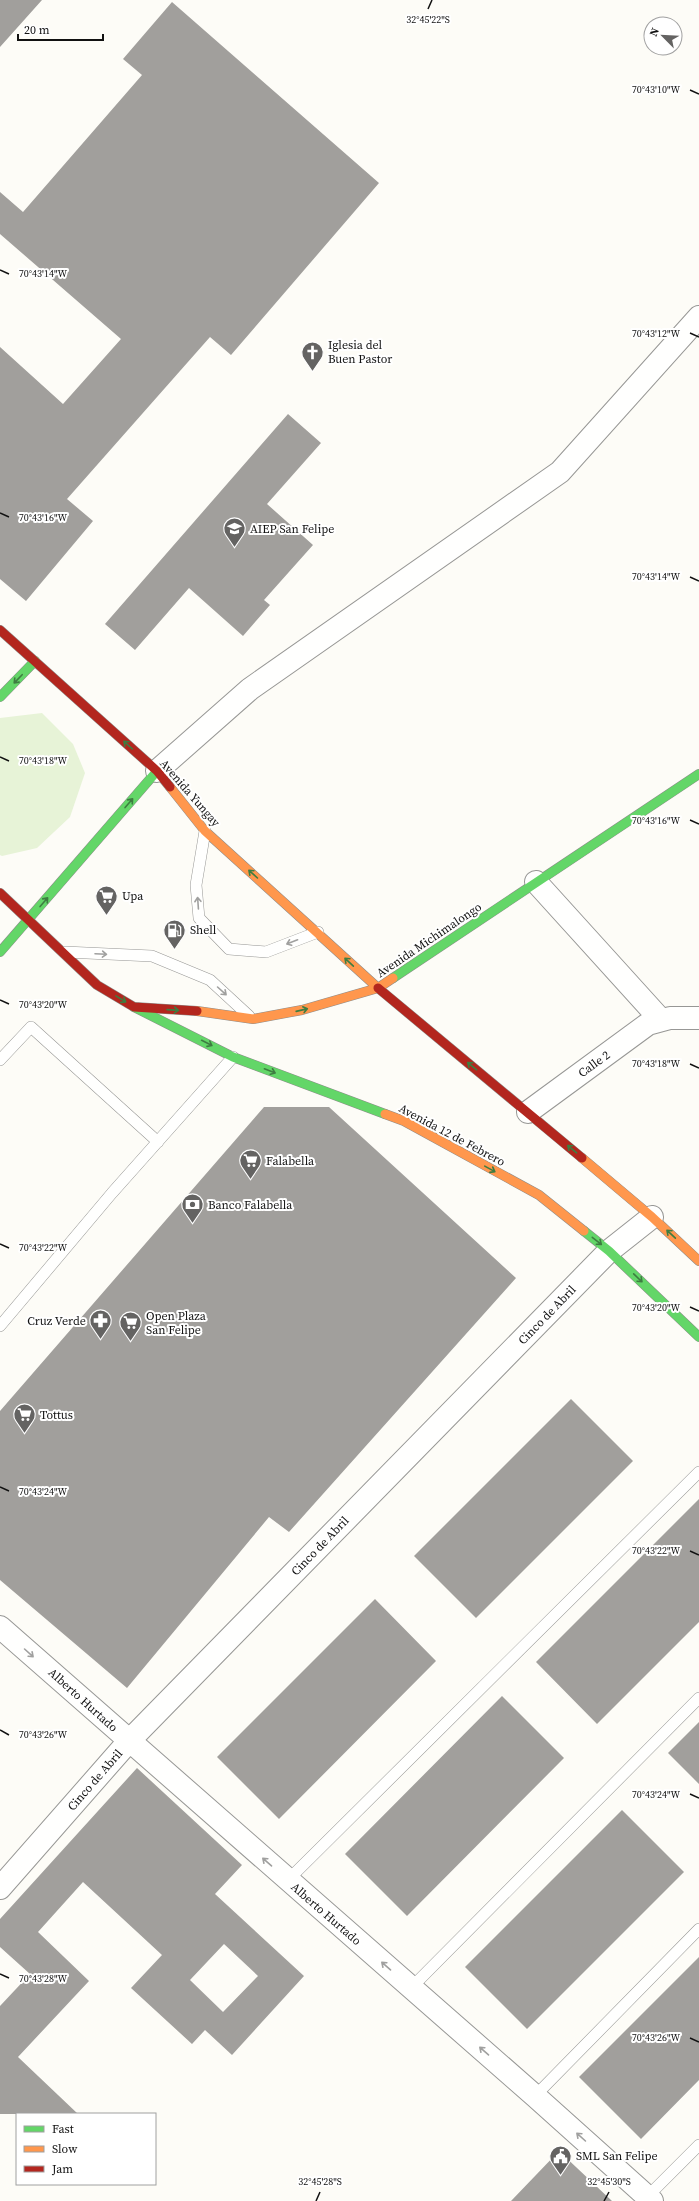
<svg xmlns="http://www.w3.org/2000/svg" width="699" height="2201" viewBox="0 0 699 2201" font-family="'Source Serif 4',serif">
  <rect width="100%" height="100%" fill="#fdfcf7"/>
  <!-- green -->
  <path fill="#e7f3d7" d="M42,713L73,744L85,773L70,817L37,848L2,856L0,855V718Z"/>
  <!-- building -->
  <path fill="#a19f9c" fill-rule="evenodd" d="M0,0H42L0,47Z
    M172,2L379,183L231,355L210,337L67,499L93,521L26,601L0,579V347L63,404L121,339L0,234V192L23,212L142,75L123,59Z
    M288,414L321,443L267,504L313,545L264,600L270,605L243,636L189,588L135,650L105,624Z
    M264,1107H329L516,1278L289,1532L269,1517L127,1688L0,1580V1411Z
    M571,1399L633,1461L476,1618L414,1556Z
    M699,1499V1622L597,1724L536,1662Z
    M375,1599L436,1661L279,1819L217,1757Z
    M502,1696L564,1758L407,1916L345,1854Z
    M699,1722V1784L668,1753Z
    M137,1768L242,1865L215,1894L304,1976L232,2055L205,2030L192,2044L131,1988L162,1955L83,1882L38,1932L89,1981L18,2057L78,2114H0V2006L30,1974L0,1947V1919ZM224,1944L258,1976L223,2012L190,1980Z
    M622,1810L684,1872L527,2029L465,1967Z
    M699,1957V2080L641,2139L579,2077Z
    M559,2151L612,2201H511Z"/>
  <g fill="none" stroke-linecap="round" stroke-linejoin="round">
    <defs>
      <path id="lane" d="M205,831L196,885L199,918L229,949L266,952L318,932
        M65,952L152,956L210,980L249,1016
        M0,1060L31,1027L158,1142
        M0,1326L112,1193L233,1057
        M288,1880L699,1472
        M411,1988L699,1698
        M535,2096L699,1929
        M647,2197L699,2145"/>
      <path id="street" d="M157,771L250,689L560,472L699,317
        M536,882L661,1020
        M528,1112L648,1024L670,1018H699
        M0,1627L535,2096L652,2201
        M0,1888L129,1741L609,1251L652,1217"/>
      <path id="fast" d="M0,697L35,661
        M0,952L157,771
        M393,978L699,774
        M134,1007L233,1057L385,1114
        M584,1231L609,1251L699,1337"/>
      <path id="slow" d="M170,787L205,831L378,988
        M197,1011L253,1019L302,1010L378,988L393,978
        M385,1114L404,1121L539,1195L584,1231
        M582,1158L652,1217L699,1261"/>
      <path id="jam" d="M0,630L157,771L170,787
        M0,893L97,985L134,1007L197,1011
        M378,988L582,1158"/>
    </defs>
    <!-- lane casing -->
    <use href="#lane" stroke="#979795" stroke-width="12"/>
    <!-- street casing -->
    <use href="#street" stroke="#979795" stroke-width="24"/>
    <!-- fast casing -->
    <use href="#fast" stroke="#8e8d8b" stroke-width="10"/>
    <!-- slow casing -->
    <use href="#slow" stroke="#8e8d8b" stroke-width="10"/>
    <!-- jam casing -->
    <use href="#jam" stroke="#8e8d8b" stroke-width="10"/>
    <!-- lane -->
    <use href="#lane" stroke="#fffffe" stroke-width="11"/>
    <!-- street -->
    <use href="#street" stroke="#fffffe" stroke-width="22"/>
    <!-- fast -->
    <use href="#fast" stroke="#63d668" stroke-width="9"/>
    <!-- slow -->
    <use href="#slow" stroke="#ff974d" stroke-width="9"/>
    <!-- jam -->
    <use href="#jam" stroke="#b3261e" stroke-width="9"/>
  </g>
  <!-- one-way arrows -->
  <defs><path id="oneway-shaft" d="M-6 0H5M1.5-3L5.5 0L1.5 3" fill="none" stroke-width="1.6" stroke-linecap="round" stroke-linejoin="round"/></defs>
  <g stroke="#3e7d41">
    <use href="#oneway-shaft" transform="translate(18 679) rotate(134)"/>
    <use href="#oneway-shaft" transform="translate(128 745) rotate(-138)"/>
    <use href="#oneway-shaft" transform="translate(129 803) rotate(-49)"/>
    <use href="#oneway-shaft" transform="translate(253 874) rotate(-138)"/>
    <use href="#oneway-shaft" transform="translate(44 902) rotate(-49)"/>
    <use href="#oneway-shaft" transform="translate(349 962) rotate(-137)"/>
    <use href="#oneway-shaft" transform="translate(121 999) rotate(31)"/>
    <use href="#oneway-shaft" transform="translate(173 1010) rotate(4)"/>
    <use href="#oneway-shaft" transform="translate(302 1010) rotate(-13)"/>
    <use href="#oneway-shaft" transform="translate(207 1043) rotate(27)"/>
    <use href="#oneway-shaft" transform="translate(472 1066) rotate(-141)"/>
    <use href="#oneway-shaft" transform="translate(270 1071) rotate(21)"/>
    <use href="#oneway-shaft" transform="translate(572 1149) rotate(-140)"/>
    <use href="#oneway-shaft" transform="translate(490 1169) rotate(29)"/>
    <use href="#oneway-shaft" transform="translate(671 1234) rotate(-137)"/>
    <use href="#oneway-shaft" transform="translate(597 1241) rotate(38)"/>
    <use href="#oneway-shaft" transform="translate(638 1278) rotate(44)"/>
  </g>
  <g stroke="#a0a09f">
    <use href="#oneway-shaft" transform="translate(198 903) rotate(-94)"/>
    <use href="#oneway-shaft" transform="translate(292 942) rotate(159)"/>
    <use href="#oneway-shaft" transform="translate(101 954) rotate(3)"/>
    <use href="#oneway-shaft" transform="translate(222 991) rotate(42)"/>
    <use href="#oneway-shaft" transform="translate(29 1653) rotate(42)"/>
    <use href="#oneway-shaft" transform="translate(267 1862) rotate(-139)"/>
    <use href="#oneway-shaft" transform="translate(386 1966) rotate(-139)"/>
    <use href="#oneway-shaft" transform="translate(484 2051) rotate(-139)"/>
    <use href="#oneway-shaft" transform="translate(581 2137) rotate(-138)"/>
  </g>
  <!-- ticks -->
  <path fill="none" stroke="#111" stroke-width="1.5" d="M428,9L432,0M690,90L699,94M0,270L9,274M690,333L699,337M0,513L9,517M690,577L699,581M0,757L9,761M690,820L699,824M0,1000L9,1004M690,1064L699,1068M0,1244L9,1248M690,1307L699,1311M0,1487L9,1491M690,1551L699,1555M0,1730L9,1735M690,1794L699,1798M0,1974L9,1978M690,2038L699,2042M316,2201L320,2192M604,2201L609,2192"/>
  <!-- icons -->
  <defs>
    <symbol id="church-pin" viewBox="-11 -11 22 30"><path d="M0 17L-7.5 6A9.5 9.5 0 1 1 7.5 6Z" fill="#646362" stroke="#fff"/><path d="M-1.2-6h2.4v3.5h3.3v2.4h-3.3V6h-2.4V-.1h-3.3v-2.4h3.3Z" fill="#fff"/></symbol>
    <symbol id="university-pin" viewBox="-11 -11 22 30"><path d="M0 17L-7.5 6A9.5 9.5 0 1 1 7.5 6Z" fill="#646362" stroke="#fff"/><path d="M0-5L7-2L0 1L-7-2ZM-4 1L0 2.5L4 1V4Q0 6-4 4Z" fill="#fff"/></symbol>
    <symbol id="supermarket-pin" viewBox="-11 -11 22 30"><path d="M0 17L-7.5 6A9.5 9.5 0 1 1 7.5 6Z" fill="#646362" stroke="#fff"/><path d="M-6-5.5h2.5l.6 2H6L4.5 2H-2.5L-4.4-4H-6ZM-1.5 3.2a1.3 1.3 0 1 0 .1 0ZM3 3.2a1.3 1.3 0 1 0 .1 0Z" fill="#fff"/></symbol>
    <symbol id="fuel-pin" viewBox="-11 -11 22 30"><path d="M0 17L-7.5 6A9.5 9.5 0 1 1 7.5 6Z" fill="#646362" stroke="#fff"/><path d="M-5.5-6h7V0h2V4h1.3V-2.5L3-4.5l.8-.8L6-3V5H2.5V1h-1V6h-7ZM-4.2-4.7v3.2H.2V-4.7Z" fill="#fff"/></symbol>
    <symbol id="bank-pin" viewBox="-11 -11 22 30"><path d="M0 17L-7.5 6A9.5 9.5 0 1 1 7.5 6Z" fill="#646362" stroke="#fff"/><path d="M-6-4H6V4H-6ZM0-2.3a2.3 2.3 0 1 0 0 4.6a2.3 2.3 0 1 0 0-4.6Z" fill="#fff"/></symbol>
    <symbol id="pharmacy-pin" viewBox="-11 -11 22 30"><path d="M0 17L-7.5 6A9.5 9.5 0 1 1 7.5 6Z" fill="#646362" stroke="#fff"/><path d="M-2-6h4v4h4v4h-4v4h-4v-4h-4v-4h4Z" fill="#fff"/></symbol>
    <symbol id="civic-pin" viewBox="-11 -11 22 30"><path d="M0 17L-7.5 6A9.5 9.5 0 1 1 7.5 6Z" fill="#646362" stroke="#fff"/><path d="M-.6-6.5H3V-4.5H.6V-3L4-1V1h2V6H-6V1h2V-1L-.6-3ZM-1.2 2.5V6h2.4V2.5Z" fill="#fff"/></symbol>
  </defs>
  <g fill-rule="evenodd">
    <use href="#church-pin" x="300" y="340" width="25" height="34"/>
    <use href="#university-pin" x="222" y="516" width="25" height="34"/>
    <use href="#supermarket-pin" x="94" y="884" width="25" height="34"/>
    <use href="#fuel-pin" x="162" y="918" width="25" height="34"/>
    <use href="#supermarket-pin" x="238" y="1148" width="25" height="34"/>
    <use href="#bank-pin" x="180" y="1192" width="25" height="34"/>
    <use href="#pharmacy-pin" x="88" y="1308" width="25" height="34"/>
    <use href="#supermarket-pin" x="118" y="1310" width="25" height="34"/>
    <use href="#supermarket-pin" x="12" y="1402" width="25" height="34"/>
    <use href="#civic-pin" x="548" y="2144" width="25" height="34"/>
  </g>
  <g text-anchor="middle" dominant-baseline="central" stroke-width="4" stroke-linejoin="round" paint-order="stroke">
    <!-- poi labels -->
    <g font-size="12" fill="#111" stroke="#fff" text-anchor="start">
      <text x="328" y="345">Iglesia del<tspan x="328" dy="14">Buen Pastor</tspan></text>
      <text x="250" y="529">AIEP San Felipe</text>
      <text x="122" y="896">Upa</text>
      <text x="190" y="930">Shell</text>
      <text x="266" y="1161">Falabella</text>
      <text x="208" y="1205">Banco Falabella</text>
      <text x="146" y="1316">Open Plaza<tspan x="146" dy="14">San Felipe</tspan></text>
      <text x="86" y="1321" text-anchor="end">Cruz Verde</text>
      <text x="40" y="1415">Tottus</text>
      <text x="576" y="2156">SML San Felipe</text>
    </g>
    <!-- street labels -->
    <g font-size="12" fill="#111" stroke="#fff">
      <text transform="translate(190 793) rotate(49)">Avenida Yungay</text>
      <text transform="translate(429 940) rotate(-34)">Avenida Michimalongo</text>
      <text transform="translate(594 1064) rotate(-36)">Calle 2</text>
      <text transform="translate(452 1135) rotate(28)">Avenida 12 de Febrero</text>
      <text transform="translate(547 1315) rotate(-46)">Cinco de Abril</text>
      <text transform="translate(320 1546) rotate(-46)">Cinco de Abril</text>
      <text transform="translate(83 1700) rotate(42)">Alberto Hurtado</text>
      <text transform="translate(95 1780) rotate(-49)">Cinco de Abril</text>
      <text transform="translate(326 1914) rotate(41)">Alberto Hurtado</text>
    </g>
  </g>
  <g font-size="10" text-anchor="middle" fill="#111" stroke="#fff" stroke-width="4" stroke-linejoin="round" paint-order="stroke">
    <text x="428" y="23">32°45'22"S</text>
    <text x="656" y="93">70°43'10"W</text>
    <text x="43" y="277">70°43'14"W</text>
    <text x="656" y="337">70°43'12"W</text>
    <text x="43" y="521">70°43'16"W</text>
    <text x="656" y="580">70°43'14"W</text>
    <text x="43" y="764">70°43'18"W</text>
    <text x="656" y="824">70°43'16"W</text>
    <text x="43" y="1008">70°43'20"W</text>
    <text x="656" y="1067">70°43'18"W</text>
    <text x="43" y="1251">70°43'22"W</text>
    <text x="656" y="1311">70°43'20"W</text>
    <text x="43" y="1495">70°43'24"W</text>
    <text x="656" y="1554">70°43'22"W</text>
    <text x="43" y="1738">70°43'26"W</text>
    <text x="656" y="1798">70°43'24"W</text>
    <text x="43" y="1982">70°43'28"W</text>
    <text x="656" y="2041">70°43'26"W</text>
    <text x="320" y="2185">32°45'28"S</text>
    <text x="609" y="2185">32°45'30"S</text>
  </g>
  <!-- legend -->
  <rect x="16" y="2113" width="140" height="72" fill="#ffffff" stroke="#a0a0a0"/>
  <rect x="24" y="2126" width="20" height="6" fill="#63d668" stroke="#a0a0a0"/>
  <text x="52" y="2133" font-size="12" fill="#111111">Fast</text>
  <rect x="24" y="2146" width="20" height="6" fill="#ff974d" stroke="#a0a0a0"/>
  <text x="52" y="2153" font-size="12" fill="#111111">Slow</text>
  <rect x="24" y="2166" width="20" height="6" fill="#b3261e" stroke="#a0a0a0"/>
  <text x="52" y="2173" font-size="12" fill="#111111">Jam</text>
  <!-- north arrow -->
  <g transform="translate(663 36) rotate(294)"><circle r="19" fill="#ffffff" stroke="#a0a0a0"/>
  <path d="M0-3L7 15L0 10L-7 15Z" fill="#646362"/>
  <text y="-6" font-size="11" font-weight="bold" text-anchor="middle" fill="#111111">N</text>
  </g>
  <!-- scale -->
  <path d="M18 34v6h85v-6" fill="none" stroke="#111111" stroke-width="2"/>
  <text x="24" y="34" font-size="12" fill="#111111" stroke="#ffffff" stroke-width="3" paint-order="stroke">20 m</text>
</svg>
